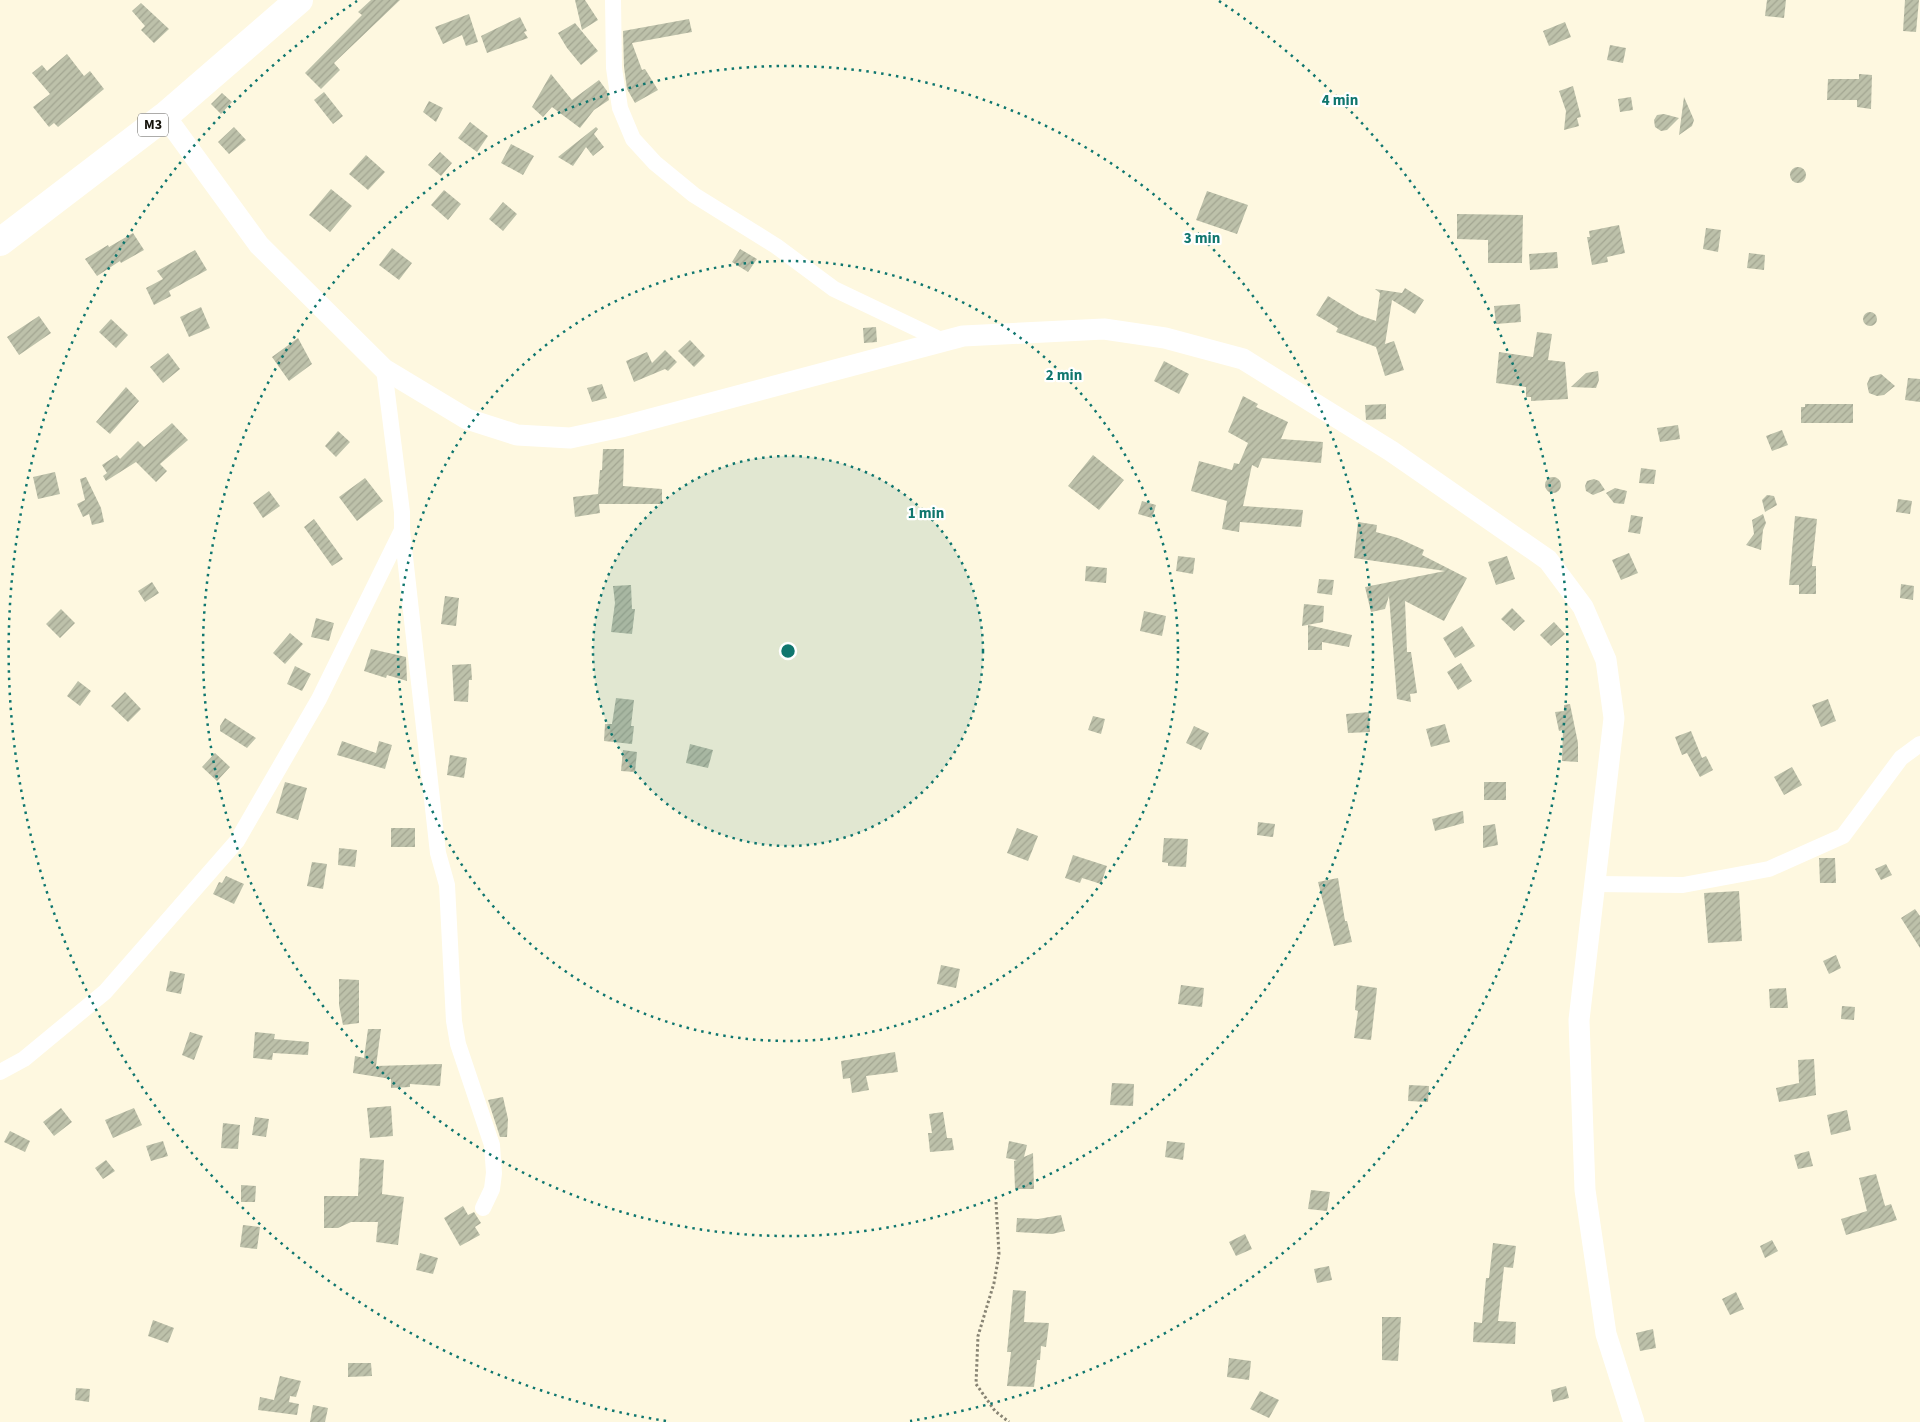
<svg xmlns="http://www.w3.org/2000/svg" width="1920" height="1422" viewBox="0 0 1920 1422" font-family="'Source Sans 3',sans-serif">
  <defs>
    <pattern id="building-hatch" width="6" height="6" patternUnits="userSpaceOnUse" patternTransform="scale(1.25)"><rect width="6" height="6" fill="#bdc1aa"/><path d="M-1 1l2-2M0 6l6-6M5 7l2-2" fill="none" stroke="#a2a591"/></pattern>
  </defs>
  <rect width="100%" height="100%" fill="#fef8e0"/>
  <!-- building -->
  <path fill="url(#building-hatch)" d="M371,0H400L334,63L340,70L321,89L305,73L362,15L358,12Z
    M575,0H585L598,20L582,30Z
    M1767,0H1786L1784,18L1765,16Z
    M1905,0H1919L1916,32L1903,31Z
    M141,3L169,29L154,43L141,30L145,26L132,11Z
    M469,14L478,42L466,46L462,35L443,44L435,27Z
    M520,17L527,31L524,32L528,38L487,53L481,36Z
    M689,19L692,32L632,43L642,70L645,69L658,90L635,103L627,89L624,67L623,31Z
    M1565,22L1571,37L1549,46L1543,31Z
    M575,23L598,51L581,65L567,48L558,33Z
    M1610,45L1626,48L1623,63L1607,60Z
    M67,54L84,76L90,71L104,89L58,127L54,123L49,127L33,107L50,94L32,73L42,65L47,71Z
    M551,74L572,100L599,80L607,91L609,100L594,110L580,128L552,107L543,117L532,107Z
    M1859,74L1872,75L1871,109L1857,107V100H1827L1828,79H1859Z
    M1573,86L1581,117L1577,118L1579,126L1564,130L1566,111L1559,91Z
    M324,92L343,116L333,124L314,100Z
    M222,93L232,102L221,114L211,104Z
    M1631,97L1633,110L1620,112L1618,99Z
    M1684,97L1694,120L1692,126L1679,135Z
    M429,101L443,108L436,122L423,112Z
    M1664,114L1679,118L1667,130L1661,131L1655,127L1654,120L1657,115Z
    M470,122L488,136L477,152L458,138Z
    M234,127L246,140L229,154L218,142Z
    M596,127L598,129L594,134L604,147L593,156L586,147L573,166L558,157Z
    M511,144L534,156L523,175L501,163Z
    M440,152L452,163L441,176L428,165Z
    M366,155L385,172L368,190L349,174Z
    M1790 175a8 8 0 1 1 16 0a8 8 0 1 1-16 0Z
    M331,189L352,206L330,232L309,215Z
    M444,190L461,204L448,220L431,205Z
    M1207,191L1248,205L1237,234L1196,220Z
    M503,202L517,214L503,231L489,219Z
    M1457,214L1523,215L1522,263H1488V240L1457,239Z
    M1619,225L1625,253L1607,257L1608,262L1592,265L1587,237H1590L1589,231Z
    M1706,228L1721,230L1718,252L1703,249Z
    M133,233L144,250L121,263L120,261L97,276L85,259L108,245L109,247Z
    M392,248L412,263L399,280L379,265Z
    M740,249L757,259L748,272L732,262Z
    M195,250L207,270L169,291L171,296L154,305L146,288L163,279L157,271Z
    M1557,252L1558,268L1530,270L1529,254Z
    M1749,253L1765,255L1764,270L1747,268Z
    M1405,288L1424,300L1415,314L1392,300L1385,344L1394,341L1404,370L1385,376L1376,347L1336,332L1338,328L1316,315L1328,296L1359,315L1376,321L1380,293L1375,289L1402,293Z
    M1520,304L1521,322L1496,324L1494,306Z
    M201,307L210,328L189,337L180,317Z
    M1863 319a7 7 0 1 1 14 0a7 7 0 1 1-14 0Z
    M39,316L51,333L19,355L7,337Z
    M111,319L128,335L116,348L99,332Z
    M876,327L877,342L864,343L863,328Z
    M1537,332L1552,334L1548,360L1565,362L1568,399L1531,401V397H1526V387L1496,383L1499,352L1533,357Z
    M298,338L312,364L289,381L272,357Z
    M690,340L705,356L694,367L678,351Z
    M665,350L677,362L668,371L665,369L634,382L626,361L647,352L652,363Z
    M168,353L180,369L163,383L150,367Z
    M1164,361L1189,374L1179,394L1154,381Z
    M1598,371L1599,380L1596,388L1571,387L1586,373Z
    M1881,374L1895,386L1884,395L1877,396L1869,393L1867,384L1870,377Z
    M1908,378L1920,379V402L1905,400Z
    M602,384L607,398L592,402L587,388Z
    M126,387L139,401L110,434L96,422Z
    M1243,396L1258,404L1256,407L1288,422L1281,439L1323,442L1321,463L1262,458L1258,468L1252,465L1243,506L1303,510L1301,527L1240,522L1239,532L1222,529L1227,501L1191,491L1199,461L1232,470L1234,463L1239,464L1248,443L1228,432Z
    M1386,404V419L1366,420L1365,405Z
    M1805,404H1853V423H1801V407H1805Z
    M172,423L188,440L160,464L167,471L156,482L136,462L106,481L103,476L107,473L102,465L117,455L120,459L138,441L144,447Z
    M1678,425L1680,439L1660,442L1657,428Z
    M1782,430L1788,445L1772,451L1766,436Z
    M338,431L350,442L336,457L325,446Z
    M603,449H624L623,486L662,489V504H599L600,513L575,517L573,497L598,494L600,470H602Z
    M1093,455L1124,480L1099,510L1068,486Z
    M1641,468L1656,470L1654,484L1639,483Z
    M55,472L60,494L38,499L33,477Z
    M1545 485a8 8 0 1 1 16 0a8 8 0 1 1-16 0Z
    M86,477L101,508L104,522L92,525L89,514L83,517L77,504L85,500L80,479Z
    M365,478L383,501L357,521L339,497Z
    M1594,479L1599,481L1605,490L1593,495L1586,491L1585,486L1587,481Z
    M1615,488L1627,491L1624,504L1614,503L1606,493Z
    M269,491L280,506L263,518L253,503Z
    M1767,495L1774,496L1777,505L1765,512L1762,500Z
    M1898,499L1912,501L1910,514L1896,512Z
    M1142,501L1156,505L1152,518L1138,514Z
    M1763,514L1766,523L1763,530L1761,550L1746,545L1754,534L1752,520Z
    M1631,515L1643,517L1640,534L1628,532Z
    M1795,516L1817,519L1812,566H1816V594H1799V585H1789Z
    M314,519L343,559L332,566L304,527Z
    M1358,522L1377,525L1376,532L1398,538L1424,550L1422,555L1467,578L1444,621L1405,601L1407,652H1411L1417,693L1410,694L1411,702L1397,699L1389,596L1385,609L1371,612L1365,587L1445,571L1354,558Z
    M1629,553L1638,573L1621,580L1612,560Z
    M1178,556L1195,558L1193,574L1176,571Z
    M1507,556L1515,579L1496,585L1488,562Z
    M1086,566L1107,568L1106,583L1085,581Z
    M1319,579L1334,580L1332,595L1317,593Z
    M152,582L159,593L145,602L138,591Z
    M1901,584L1914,586L1913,600L1900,598Z
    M631,585L632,609H635L632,634L611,632L615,603L613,586Z
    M445,596L459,598L456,626L441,624Z
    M1304,604L1324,606L1323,622L1302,626Z
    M1512,608L1525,621L1514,631L1501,619Z
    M61,609L75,623L60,638L46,624Z
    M1144,611L1166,616L1162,636L1140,631Z
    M316,618L334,623L329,641L311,637Z
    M1554,622L1565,634L1551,646L1540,635Z
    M1308,625L1352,635L1349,647L1322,642V650H1308Z
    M1462,626L1475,646L1455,658L1443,638Z
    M290,633L303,644L285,664L273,653Z
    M371,649L406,657L407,681L387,675L386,678L364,671Z
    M1461,663L1472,681L1458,690L1447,672Z
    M471,664L472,680H469L468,702L454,701L452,665Z
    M295,666L311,674L302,691L287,684Z
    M78,681L91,691L80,706L67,696Z
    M125,692L141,709L128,722L111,706Z
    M616,698L634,700L631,726H634L632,744L604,741L605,724H612Z
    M1828,699L1836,721L1821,727L1812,705Z
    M1570,704L1578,743V762L1562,761L1563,730L1559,731L1555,712L1564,711V705Z
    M1369,712L1370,732L1348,733L1346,714Z
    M1093,716L1105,719L1101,734L1088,730Z
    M225,718L256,738L247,748L220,731V726Z
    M1445,724L1450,742L1431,747L1426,729Z
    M1194,726L1209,733L1201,750L1186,743Z
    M1691,731L1702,758L1706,756L1713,770L1700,777L1687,753L1682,755L1675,737Z
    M342,741L376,753L379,741L392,745L385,769L337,755Z
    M690,744L713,750L708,768L686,763Z
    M623,750L637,752L635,772L621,771Z
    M215,753L230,767L217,781L202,767Z
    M450,755L467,758L464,778L447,775Z
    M1792,767L1802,785L1784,795L1774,777Z
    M285,782L307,788L298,820L276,813Z
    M1484,782H1506V800H1484Z
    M1463,811L1464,823L1435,831L1432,819Z
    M1258,822L1275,824L1273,837L1257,835Z
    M1495,824L1498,845L1483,848V826Z
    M391,828H415V847H391Z
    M1017,828L1038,836L1028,861L1007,853Z
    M1164,838L1188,839L1186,867L1168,866V863L1162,862Z
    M339,848L357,850L355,867L338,865Z
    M1073,855L1107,866L1101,884L1082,878L1080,883L1065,878Z
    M1819,858H1835L1836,883H1820Z
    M312,862L327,864L323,889L307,886Z
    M1886,864L1892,875L1881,880L1875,869Z
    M226,876L244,884L234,904L213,894L219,882L222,883Z
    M1338,878L1345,921H1347L1352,942L1334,946L1318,882Z
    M1739,891L1742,941L1708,943L1704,893Z
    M1915,909L1920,916V948L1901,918Z
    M1836,955L1841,968L1829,974L1823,961Z
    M941,965L960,969L956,988L937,984Z
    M170,971L185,974L181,994L166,991Z
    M339,979L359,980V1023L343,1025L339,1005Z
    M1181,985L1204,988L1202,1007L1178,1004Z
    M1357,985L1377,988L1371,1040L1354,1038L1358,1011L1355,1010Z
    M1786,988L1788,1008H1770L1769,989Z
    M1842,1006L1855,1007L1854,1020L1841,1019Z
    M368,1029H381L376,1066L442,1064L440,1086L410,1084V1087L391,1088V1079L353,1073L355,1056L364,1058Z
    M190,1032L203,1036L194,1060L182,1055Z
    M255,1032L275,1034L274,1039L309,1042L308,1055L273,1053L272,1060L253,1058Z
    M895,1052L898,1072L866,1076L869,1090L852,1093L850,1078L843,1079L841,1061Z
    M1814,1059L1816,1095L1779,1102L1776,1088L1799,1083L1798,1060Z
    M1112,1083L1134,1084L1133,1106L1110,1105Z
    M1409,1085L1429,1086L1428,1102L1408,1101Z
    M503,1097L508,1119L507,1137H500L488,1100Z
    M391,1106L393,1136L370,1138L367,1108Z
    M61,1108L72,1122L54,1136L43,1122Z
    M134,1108L142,1125L113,1138L105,1120Z
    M1847,1110L1851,1130L1831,1135L1827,1115Z
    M943,1112L947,1138H952L954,1150L930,1152L928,1133H932L929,1114Z
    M255,1117L269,1119L266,1137L252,1135Z
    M223,1123L240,1125L238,1149L221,1148Z
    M10,1131L30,1141L25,1152L4,1142Z
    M163,1141L168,1156L151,1161L146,1146Z
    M1009,1141L1027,1145L1024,1157L1033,1153L1034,1189H1015L1014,1161L1017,1160L1006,1158Z
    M1167,1141L1185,1143L1183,1160L1165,1157Z
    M1809,1151L1813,1166L1798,1169L1794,1155Z
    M360,1158L384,1160L382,1194L404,1197L398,1245L376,1242L378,1222H351L338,1228H324V1196H358Z
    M106,1160L115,1171L103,1179L95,1168Z
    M1876,1174L1885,1206L1891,1204L1897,1220L1846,1235L1841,1219L1867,1211L1859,1178Z
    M241,1185L256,1186L255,1202H241Z
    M1311,1190L1330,1192L1327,1211L1308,1209Z
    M463,1206L468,1215L474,1212L481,1223L475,1227L480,1235L460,1246L444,1218Z
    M1061,1215L1065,1231L1052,1234L1016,1232L1017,1218L1038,1219Z
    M243,1225L260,1227L257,1249L240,1247Z
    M1245,1234L1252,1249L1236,1256L1229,1242Z
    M1772,1240L1778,1251L1765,1258L1760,1246Z
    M1493,1243L1516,1246L1513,1268L1504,1267L1498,1321L1516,1322L1515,1344L1473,1342L1474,1322L1482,1323L1486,1278H1489Z
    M420,1253L438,1258L433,1274L416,1270Z
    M1329,1266L1332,1280L1317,1283L1314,1269Z
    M1013,1290L1026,1291L1024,1322L1049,1323L1046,1347L1041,1346L1040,1360H1037L1034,1387L1007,1386L1011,1352H1007Z
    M1736,1292L1744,1309L1730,1315L1722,1299Z
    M1382,1317H1401L1398,1361L1382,1360Z
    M153,1320L174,1328L168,1343L148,1336Z
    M1653,1329L1656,1348L1640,1351L1636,1333Z
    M1229,1358L1251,1361L1249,1380L1227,1377Z
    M348,1363H371L372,1376L348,1377Z
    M280,1376L301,1381L296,1397L290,1396L289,1402L299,1404L297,1415L258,1410L260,1397L274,1400Z
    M1566,1386L1569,1398L1553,1402L1551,1390Z
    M76,1388L90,1389L89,1402L75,1400Z
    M1260,1391L1279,1400L1269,1418L1250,1409Z
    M313,1405L328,1408L325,1422H310Z"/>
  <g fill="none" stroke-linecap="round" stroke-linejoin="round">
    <!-- path -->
    <path stroke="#888474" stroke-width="3" stroke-dasharray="2.5 2.5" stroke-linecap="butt" d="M996,1202L999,1254L994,1283L978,1336L976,1384L995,1411L1009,1422"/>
    <!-- minor -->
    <path stroke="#fff" stroke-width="16" d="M613,0L614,68L620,108L633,139L655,163L694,195L776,246L834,289L943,341
      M384,369L402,512V530L438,853L447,885L454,1021L458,1044L492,1145L494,1173L492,1189L483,1208
      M1596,884L1683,885L1769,869L1843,836L1901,758L1920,744
      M0,1072L24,1059L105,992L237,841L319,699L402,530"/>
    <!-- tertiary -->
    <path stroke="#fff" stroke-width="21" d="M165,116L259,245L384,369L467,419L517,435L570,438L621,427L963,336L1104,329L1165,338L1243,359L1391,451L1548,560L1583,607L1606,660L1614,718L1579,1020L1585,1190L1606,1334L1634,1422"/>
    <!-- trunk -->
    <path stroke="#fff" stroke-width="28" d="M0,242L165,116L299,0"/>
  </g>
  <!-- distance rings -->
  <circle cx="788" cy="651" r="195" fill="#0f766e" fill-opacity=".12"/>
  <g fill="none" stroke="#0f766e" stroke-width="2.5" stroke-dasharray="2.5 5">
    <circle cx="788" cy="651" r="195"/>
    <circle cx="788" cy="651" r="390"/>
    <circle cx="788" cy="651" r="585"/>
    <path d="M666 1421A780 780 0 0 1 357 1M1219 1A780 780 0 0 1 910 1421"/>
  </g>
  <g text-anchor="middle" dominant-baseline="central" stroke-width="4.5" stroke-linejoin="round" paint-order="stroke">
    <!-- shield labels -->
    <rect fill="#fff" stroke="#5a5954" stroke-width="1" x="138" y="113.5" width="30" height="23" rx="4"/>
    <g font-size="14" font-weight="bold" fill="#14120a">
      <text x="153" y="125">M3</text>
    </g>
  </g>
  <circle cx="788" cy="651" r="8" fill="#0f766e" stroke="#fff" stroke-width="2.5"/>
  <g font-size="15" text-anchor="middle" font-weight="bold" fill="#0f766e" stroke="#fff" stroke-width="4.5" stroke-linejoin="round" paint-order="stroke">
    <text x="1340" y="105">4 min</text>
    <text x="1202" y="243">3 min</text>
    <text x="1064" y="380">2 min</text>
    <text x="926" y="518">1 min</text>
  </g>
</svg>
